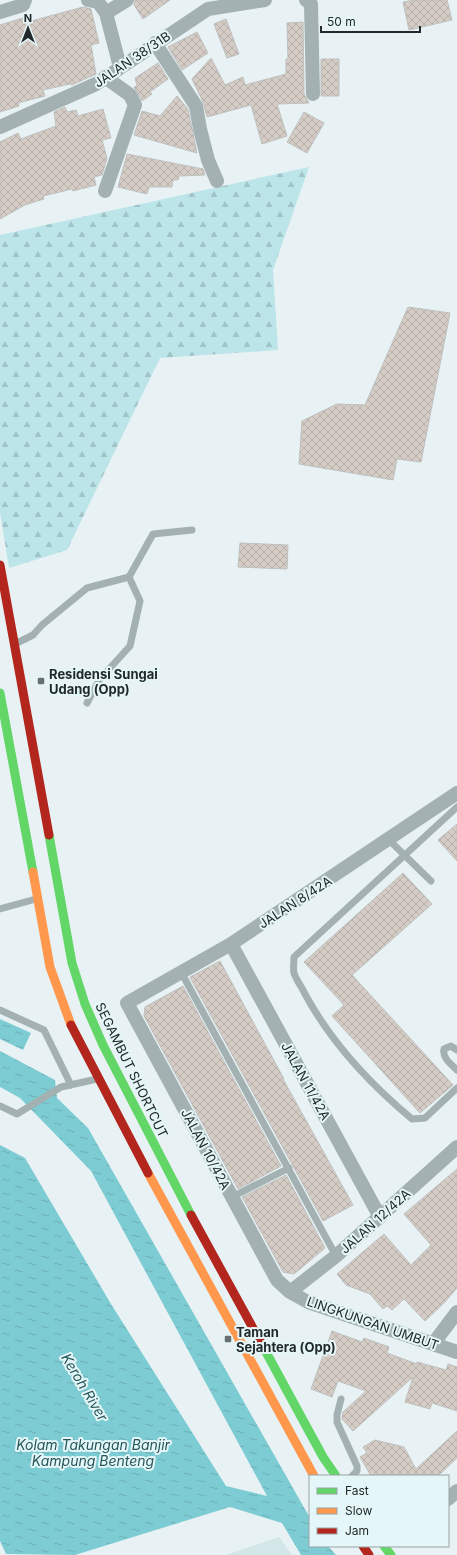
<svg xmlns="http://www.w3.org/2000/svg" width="457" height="1555" viewBox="0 0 457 1555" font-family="Inter,sans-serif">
  <defs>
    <pattern id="forest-firs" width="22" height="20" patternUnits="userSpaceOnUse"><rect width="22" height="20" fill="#bbe5e9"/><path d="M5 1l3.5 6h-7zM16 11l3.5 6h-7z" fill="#a0c4c8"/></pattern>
    <pattern id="water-ripples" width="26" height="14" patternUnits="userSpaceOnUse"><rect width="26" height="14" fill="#7dccd3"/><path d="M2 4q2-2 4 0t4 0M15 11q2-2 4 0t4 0" fill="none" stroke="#6cafb5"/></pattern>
    <pattern id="building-cross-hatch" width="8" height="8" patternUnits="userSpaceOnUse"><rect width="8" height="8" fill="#d5ccc5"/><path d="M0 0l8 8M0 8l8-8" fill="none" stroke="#b7afa9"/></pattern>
  </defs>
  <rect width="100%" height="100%" fill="#e8f2f4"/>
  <!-- built -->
  <path fill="#d3e6e8" d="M279,1537L292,1555H226Z"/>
  <!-- forest -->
  <path fill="url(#forest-firs)" d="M309,167L273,270L278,350L160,358L67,550L9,568L0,512V235Z"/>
  <!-- water -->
  <path fill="url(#water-ripples)" d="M0,1019L31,1033L23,1050L0,1039Z
    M0,1051L55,1080L57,1098L88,1128L310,1518V1546H328L336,1555H301L282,1523L230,1507L75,1555L6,1554L0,1541V1145L25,1158L111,1304L226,1486L267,1496L91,1171L20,1098L0,1087Z"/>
  <!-- building -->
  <path fill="url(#building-cross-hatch)" stroke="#bec0bf" d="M135,0H170L143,19L134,5Z
    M414,0H447L452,20L409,30L403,2Z
    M83,7L91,9L99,43L91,45L96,74L72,85L70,84L43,90L45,96L18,103L19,106L0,112V25L23,18L24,23Z
    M226,19L239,54L227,58L214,24Z
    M303,22L304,94L309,103L277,104L287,136L262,144L251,105L207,117L203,102L192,79L211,58L225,85L243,77L245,85L286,74V59H288L287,23Z
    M197,32L208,53L182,70L168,47Z
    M321,59H339V96H321Z
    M158,63L168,79L150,92L152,94L142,101L134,87L137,86L135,78Z
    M177,96L188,109L197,153L134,135L142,111L160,116Z
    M65,107L67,112L76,110L78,116L103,109L111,138L102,140L107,158L102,175L94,177L96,185L73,191L72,189L43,196L44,199L25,205L0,219V142L18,133L21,139L56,126L54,112Z
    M304,112L324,123L307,153L287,142Z
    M127,154L203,169L205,175L179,176L178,180H173L172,187H149L147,194L118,187Z
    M408,307L450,313L421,462L397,459L393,480L299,464L302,421L337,404L365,405Z
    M240,543L288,545L287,569L238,567Z
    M457,824V861L438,840Z
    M403,873L432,904L352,975L453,1085L420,1113L332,1016L344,1005L304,962Z
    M220,961L284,1079H283L353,1205L323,1221L192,981L190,977Z
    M183,986L281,1166L238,1189L144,1016L145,1007Z
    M457,1169V1288L445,1302L425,1321L404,1299L392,1310L387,1306L383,1309L370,1294L346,1285L337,1274L384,1234L411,1265L431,1245L404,1214Z
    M286,1175L325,1248L294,1274L283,1272L242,1197Z
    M332,1331L362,1342L364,1338L389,1347L387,1353L417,1364V1362L446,1370L448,1364L457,1367V1411L432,1403L430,1409L405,1402L413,1377L353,1431L342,1419L343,1412L366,1391L338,1381L332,1397L311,1389Z
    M457,1431V1458L438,1476H371L360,1457L367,1453L363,1447L375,1440L404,1447L416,1469Z"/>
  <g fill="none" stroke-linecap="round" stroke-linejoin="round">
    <!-- lane -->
    <path stroke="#a3b1b2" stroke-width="7" d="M17,643L33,635L42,625L87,588L129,577L153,534L192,530
      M87,703L100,679L130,646L140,601L129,577
      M457,807L294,957C294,962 293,968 294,973C296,980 302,987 305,994C331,1042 370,1084 412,1119L425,1118L457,1088
      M389,840L431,881
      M0,909L36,899
      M181,972L336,1256
      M0,1010L44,1030L71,1085
      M457,1050L451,1046L444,1049C442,1058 451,1064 457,1070
      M0,1106L17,1114L61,1087L97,1079
      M232,1197L289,1168
      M341,1399L337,1415V1422L357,1466V1471L352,1476"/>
    <!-- street -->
    <path stroke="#a3b1b2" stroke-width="14" d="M88,0L98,2L106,13L120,67
      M306,0L311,4L313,94
      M0,12L23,5L25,0
      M106,13L127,0
      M155,43L196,106L200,129L208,160L217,181
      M0,127L96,84L208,9L265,0
      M105,191L135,105L130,95L105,77
      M457,793L231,944L127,1003L277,1280L290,1292L308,1302L457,1352
      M231,944L380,1217
      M290,1292L336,1256L457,1147
      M433,1344L457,1312
      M448,1499L457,1491"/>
    <!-- fast -->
    <path stroke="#63d668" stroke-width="9" d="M0,693L33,872
      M49,835L72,963L85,1004L103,1045L191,1215
      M260,1341L323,1457L336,1476
      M384,1546L391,1555"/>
    <!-- slow -->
    <path stroke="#ff974d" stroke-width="9" d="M33,872L50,967L71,1025
      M148,1173L314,1476"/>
    <!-- jam -->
    <path stroke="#b3261e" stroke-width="9" d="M0,565L49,835
      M71,1025L148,1173
      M191,1215L260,1341
      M363,1546L369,1555"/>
  </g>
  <!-- markers -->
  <g fill="#686f71" stroke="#e4f6f8" stroke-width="1.5">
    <rect x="37" y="677" width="8" height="8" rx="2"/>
    <rect x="224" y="1335" width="8" height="8" rx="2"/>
  </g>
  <g text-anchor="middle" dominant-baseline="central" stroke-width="4" stroke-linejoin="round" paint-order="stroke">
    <!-- street labels -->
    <g font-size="13" fill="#23292a" stroke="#e4f6f8">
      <text transform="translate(132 59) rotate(-34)">JALAN 38/31B</text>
      <text transform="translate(295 902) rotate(-33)">JALAN 8/42A</text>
      <text transform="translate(132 1070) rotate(64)">SEGAMBUT SHORTCUT</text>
      <text transform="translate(306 1081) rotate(61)">JALAN 11/42A</text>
      <text transform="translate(206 1149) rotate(62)">JALAN 10/42A</text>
      <text transform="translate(375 1221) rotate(-42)">JALAN 12/42A</text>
      <text transform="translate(373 1323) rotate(19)">LINGKUNGAN UMBUT</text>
    </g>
    <!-- poi labels -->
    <g font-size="13" font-weight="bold" fill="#23292a" stroke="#e4f6f8" text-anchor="start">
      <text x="49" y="674">Residensi Sungai<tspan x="49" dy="15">Udang (Opp)</tspan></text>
      <text x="236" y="1332">Taman<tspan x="236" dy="15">Sejahtera (Opp)</tspan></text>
    </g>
    <!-- water labels -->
    <g font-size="14" font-style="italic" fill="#26565a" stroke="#e4f6f8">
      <text transform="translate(85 1387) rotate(59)">Keroh River</text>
      <text x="93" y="1444">Kolam Takungan Banjir<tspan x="93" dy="16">Kampung Benteng</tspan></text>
    </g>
  </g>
  <!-- legend -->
  <rect x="309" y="1475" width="140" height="72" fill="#e4f6f8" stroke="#97a4a6"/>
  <rect x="317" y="1488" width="20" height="6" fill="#63d668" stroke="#97a4a6"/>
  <text x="345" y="1495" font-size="12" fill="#23292a">Fast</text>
  <rect x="317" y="1508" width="20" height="6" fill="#ff974d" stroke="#97a4a6"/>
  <text x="345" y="1515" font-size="12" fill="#23292a">Slow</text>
  <rect x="317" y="1528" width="20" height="6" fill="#b3261e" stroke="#97a4a6"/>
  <text x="345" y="1535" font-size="12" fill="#23292a">Jam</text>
  <!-- north arrow -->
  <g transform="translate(28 28)" stroke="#e4f6f8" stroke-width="3" paint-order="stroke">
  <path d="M0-3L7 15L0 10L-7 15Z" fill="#23292a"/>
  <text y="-6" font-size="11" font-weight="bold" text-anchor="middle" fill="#23292a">N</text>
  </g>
  <!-- scale -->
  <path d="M321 26v6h99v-6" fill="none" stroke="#23292a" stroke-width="2"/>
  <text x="327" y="26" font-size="12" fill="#23292a" stroke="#e4f6f8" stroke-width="3" paint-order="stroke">50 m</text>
</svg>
